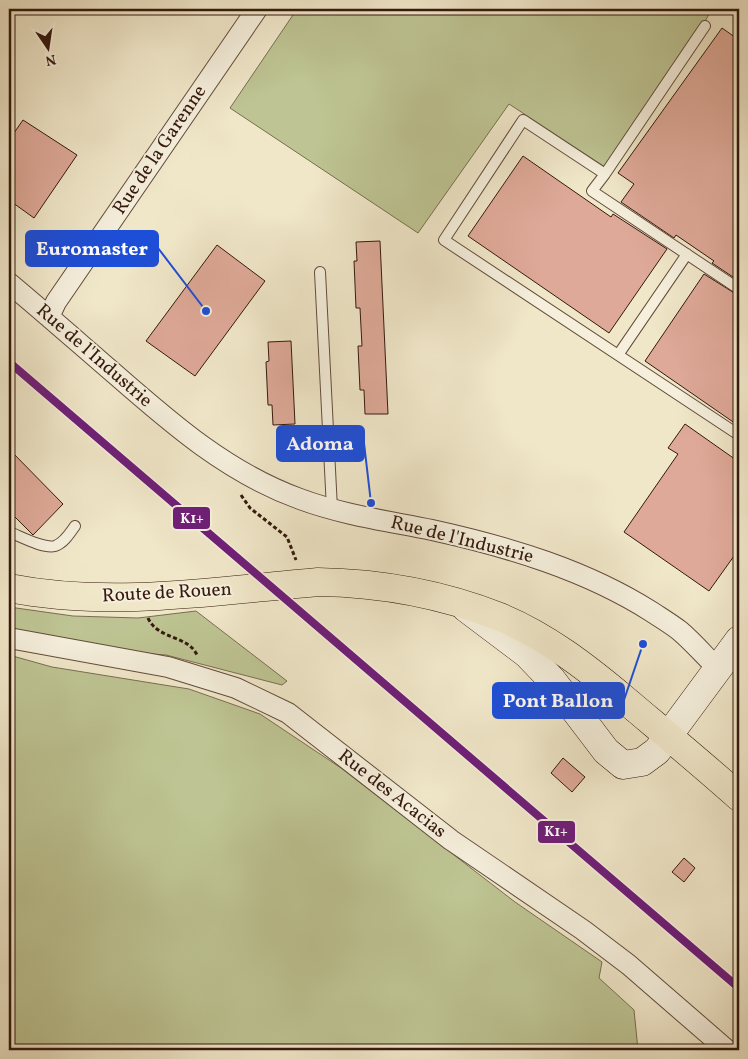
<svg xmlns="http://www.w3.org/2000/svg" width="748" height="1059" viewBox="0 0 748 1059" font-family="Vollkorn,serif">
  <rect width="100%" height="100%" fill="#f0e7c9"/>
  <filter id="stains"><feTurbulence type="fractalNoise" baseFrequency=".004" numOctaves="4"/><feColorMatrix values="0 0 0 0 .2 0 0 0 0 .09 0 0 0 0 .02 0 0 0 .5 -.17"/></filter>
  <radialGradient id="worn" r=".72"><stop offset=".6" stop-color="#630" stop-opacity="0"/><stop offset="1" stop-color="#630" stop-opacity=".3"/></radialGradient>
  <!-- green -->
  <path fill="#bec493" stroke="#796e50" d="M297,9H712L699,32L605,167L509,104L418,233L230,108Z
    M9,607L73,616L138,618L196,611L287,681L282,685L166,655L124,652L9,633Z
    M9,655L52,667L189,689L260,714L341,768L515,902L602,962L599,978L634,1010L638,1050H9Z"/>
  <!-- building -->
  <path fill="#dea998" stroke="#34190d" d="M722,28L739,40V281L712,263L714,261L676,235L674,238L621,202L634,184L618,173Z
    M23,120L77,155L34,218L9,200V140Z
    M523,156L611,217L613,214L667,249L609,333L468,236Z
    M380,241L388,414H365L364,390H360L358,346H362L360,308H356L354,261H357L356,242Z
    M217,245L265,281L195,376L146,341Z
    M704,274L739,296V426L645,361Z
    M291,341L295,424L273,425L272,405H268L266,362L269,361L268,342Z
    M685,424L739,462V549L709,591L624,532L678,454L668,448Z
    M9,449L63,504L33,535L9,511Z
    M563,758L585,777L572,792L551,773Z
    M684,858L695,868L684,882L672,872Z"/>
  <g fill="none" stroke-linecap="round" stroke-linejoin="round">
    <defs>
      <path id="service" d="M705,26L605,174L592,191L739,289
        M605,174L523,120L444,240L739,435
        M320,272L332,509
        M618,355L687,254
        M9,532C20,536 43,549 55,546C64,543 70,533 75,526"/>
      <path id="minor" d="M9,283C45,313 80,344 116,375C172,424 228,473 300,499C343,515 388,521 432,530C509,547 586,570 652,612C661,618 671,624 680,631C693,642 705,656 718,669
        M49,317L56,302L257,9
        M9,638L168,667L236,688L288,713L451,840L583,930L629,965L727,1050"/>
      <path id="secondary" d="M466,608L527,654L552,680L606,751L623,765L642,762L657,751L739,640"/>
      <path id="primary" d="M9,588C111,608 216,591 318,582C380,583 442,594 500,617C546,636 586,667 623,698C662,731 701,763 739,797"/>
    </defs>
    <!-- service casing -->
    <use href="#service" stroke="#634c3c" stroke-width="12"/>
    <!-- minor casing -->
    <use href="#minor" stroke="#634c3c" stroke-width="22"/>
    <!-- secondary casing -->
    <use href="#secondary" stroke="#34190d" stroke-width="29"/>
    <!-- primary casing -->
    <use href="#primary" stroke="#34190d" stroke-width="29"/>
    <!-- path -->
    <path stroke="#34190d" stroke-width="3" stroke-dasharray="4 2.5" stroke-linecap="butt" d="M241,495L250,508L287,537L296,560
      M148,618C158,640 188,635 197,655"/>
    <!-- service -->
    <use href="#service" stroke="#f5efdc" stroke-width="10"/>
    <!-- minor -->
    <use href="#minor" stroke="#f5efdc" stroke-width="20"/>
    <!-- secondary -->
    <use href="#secondary" stroke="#f5efdc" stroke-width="28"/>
    <!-- primary -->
    <use href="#primary" stroke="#f0e7c9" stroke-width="28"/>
    <defs>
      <path id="rail-1" d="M9,362L739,988"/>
    </defs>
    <!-- rail-1 casing -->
    <use href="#rail-1" stroke="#f5efdc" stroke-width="11"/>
    <!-- rail-1 -->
    <use href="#rail-1" stroke="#6e1e78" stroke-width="8"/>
  </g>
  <g text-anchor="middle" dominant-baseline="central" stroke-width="4" stroke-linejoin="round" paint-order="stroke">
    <!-- street labels -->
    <g font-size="19" fill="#34190d" stroke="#f5efdc">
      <text transform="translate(160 150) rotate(-56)">Rue de la Garenne</text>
      <text transform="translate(94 356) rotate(41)">Rue de l'Industrie</text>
      <text transform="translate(462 540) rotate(14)">Rue de l'Industrie</text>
      <text transform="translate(167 593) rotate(-3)">Route de Rouen</text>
      <text transform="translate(392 794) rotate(38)">Rue des Acacias</text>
    </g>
  </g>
  <!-- callouts -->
  <path fill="none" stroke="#1d4ed8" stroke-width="2" d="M206 311L158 248M371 503L364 443M643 644L624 700"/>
  <g fill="#1d4ed8" stroke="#f5efdc" stroke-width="2">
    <circle cx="206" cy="311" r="5"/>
    <circle cx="371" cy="503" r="5"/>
    <circle cx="643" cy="644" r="5"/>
  </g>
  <g fill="#1d4ed8" stroke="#1d4ed8" stroke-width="2">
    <rect x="26" y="231" width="132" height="35" rx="5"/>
    <rect x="277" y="426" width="87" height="35" rx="5"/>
    <rect x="493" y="683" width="131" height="35" rx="5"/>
  </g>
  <g font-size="20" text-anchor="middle" font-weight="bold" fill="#fff">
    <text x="92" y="255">Euromaster</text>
    <text x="320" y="450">Adoma</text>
    <text x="558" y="707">Pont Ballon</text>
  </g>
  <g stroke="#f5efdc" stroke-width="2">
    <rect x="172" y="506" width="39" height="24" rx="5" fill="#6e1e78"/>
    <rect x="537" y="820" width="39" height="24" rx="5" fill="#6e1e78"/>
  </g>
  <g font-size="14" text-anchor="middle" font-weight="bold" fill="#fff">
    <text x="192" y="523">K1+</text>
    <text x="556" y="836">K1+</text>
  </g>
  <!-- margin -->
  <rect width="748" height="1059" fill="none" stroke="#f0e7c9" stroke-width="30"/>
  <rect x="10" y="10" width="728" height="1039" fill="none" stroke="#34190d" stroke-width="2.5"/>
  <rect x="15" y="15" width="718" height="1029" fill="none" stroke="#34190d"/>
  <!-- north arrow -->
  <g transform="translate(48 48) rotate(167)" stroke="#f5efdc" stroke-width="4" paint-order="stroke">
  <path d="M0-4L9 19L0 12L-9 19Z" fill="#34190d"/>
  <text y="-8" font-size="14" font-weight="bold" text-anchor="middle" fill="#34190d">N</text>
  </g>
  <rect width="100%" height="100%" filter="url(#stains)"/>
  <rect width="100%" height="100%" fill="url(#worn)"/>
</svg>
